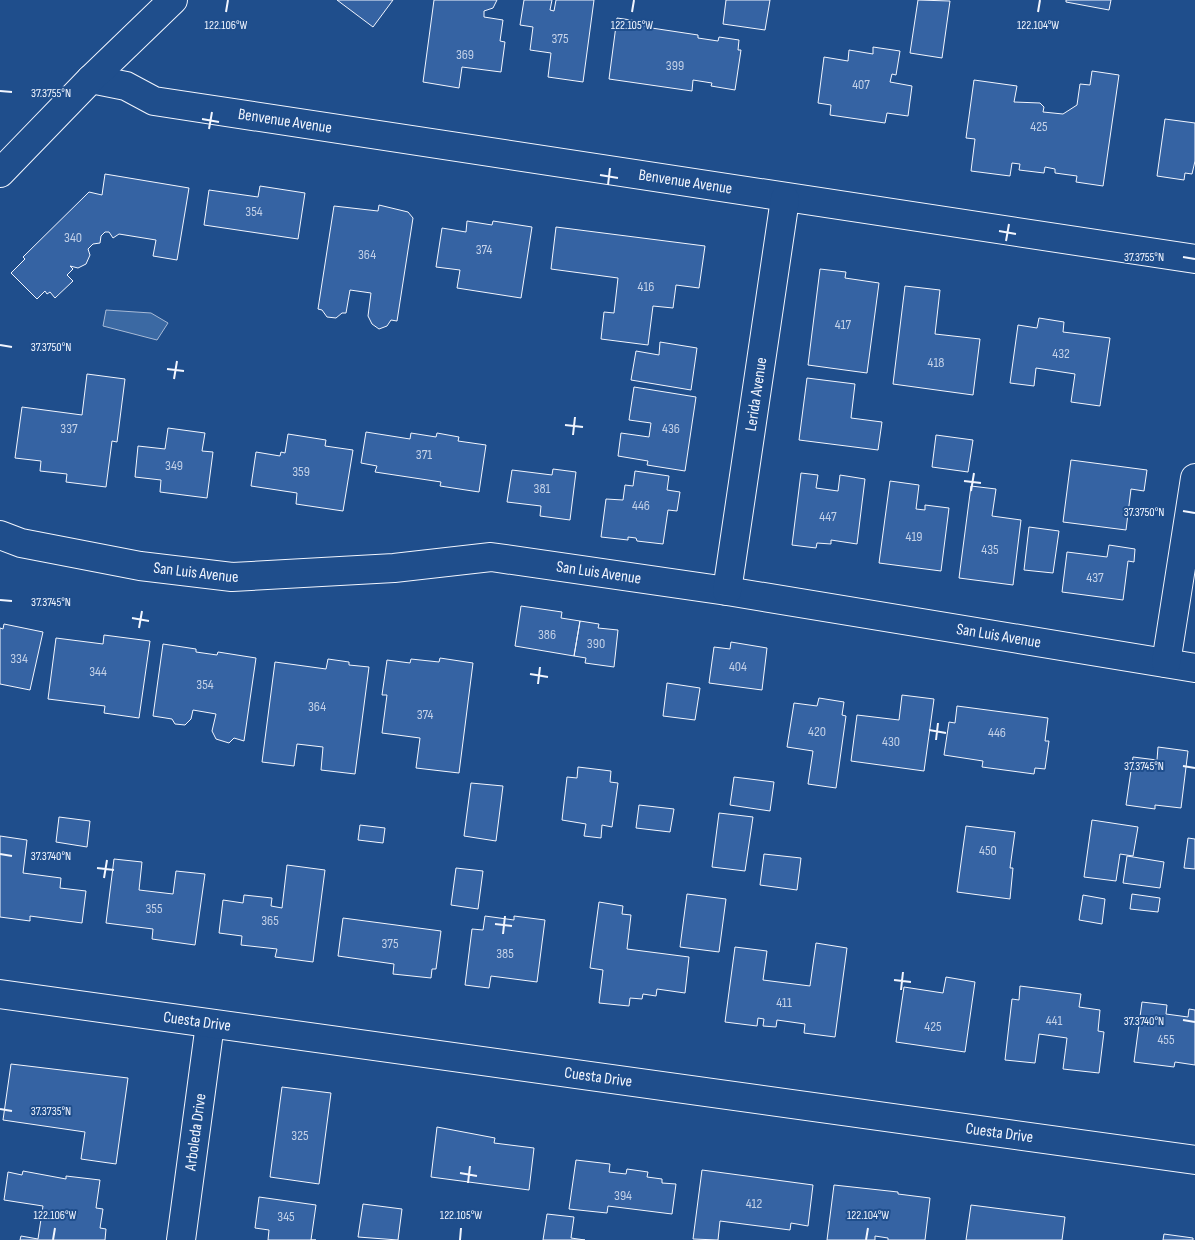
<svg xmlns="http://www.w3.org/2000/svg" width="1195" height="1240" viewBox="0 0 1195 1240" font-family="'Sofia Sans Condensed',sans-serif">
  <rect width="100%" height="100%" fill="#1f4e8c"/>
  <!-- water -->
  <path fill="#3b69a3" stroke="#a8bbd7" d="M106,310L151,313L168,323L157,340L103,326Z"/>
  <!-- building -->
  <path fill="#3563a3" stroke="#f2f6ff" d="M337,0H393L373,27Z
    M434,0H497L493,8L484,11V17L503,20L500,41L505,42L501,72L462,67L459,88L423,82Z
    M524,0H552L550,10L554,11L556,0H594L583,82L548,77L551,53L530,50L533,27L520,25Z
    M726,0H770L765,30L723,24Z
    M918,0L950,1L942,58L910,53Z
    M1066,0H1111L1109,10L1066,2Z
    M617,18L645,22V27L698,35V38L718,41L719,37L739,40L738,50H741L735,90L711,86L712,83L693,80L692,91L609,79Z
    M873,47L900,51L896,75L892,74L890,82L912,86L908,116L887,113L885,123L830,115L831,105L818,103L824,57L848,61L849,50L873,54Z
    M1092,71L1119,75L1103,186L1076,182L1077,176L1055,173V169L1045,167L1044,173L1019,170L1020,164L1012,163L1010,176L971,171L975,139L966,138L974,80L1017,86L1014,102L1040,103L1044,107L1043,112L1063,114L1077,105L1080,84L1090,85Z
    M1165,119L1195,123V161L1192,174L1185,173L1184,180L1157,176Z
    M105,174L189,188L177,260L153,256L156,240L119,234L113,238L109,232H105L101,236L100,243L93,244L88,249L90,255L86,264L78,268L70,266L73,269L67,275L73,281L55,298L50,292L47,294L45,291L37,299L11,273L25,259L23,257L89,192L102,195Z
    M260,186L305,193L298,239L204,225L209,190L258,197Z
    M379,205L408,212L413,218L397,321L391,320L387,326L379,329L372,324L368,316L371,293L350,290L346,313H342L336,318L327,317L322,310L318,309L334,206L378,211Z
    M467,221L492,225L493,221L532,227L521,298L457,288L460,270L436,267L442,228L466,232Z
    M556,227L705,246L699,288L676,285L673,308L653,306L648,345L601,339L604,312L614,313L618,278L551,269Z
    M820,269L846,272L845,278L879,283L867,373L808,365Z
    M905,286L940,290L935,334L980,339L973,395L893,384Z
    M1039,318L1064,322L1063,332L1110,338L1100,406L1071,402L1075,374L1036,368L1034,386L1010,383L1018,325L1037,328Z
    M660,342L697,348L691,390L631,380L636,351L659,355Z
    M87,374L125,379L117,442L112,441L106,487L66,482L67,474L40,471L41,461L15,458L22,407L82,415Z
    M807,378L855,384L851,418L882,422L878,450L799,440Z
    M634,387L696,397L685,471L647,465L648,461L618,456L621,433L649,437L651,423L629,420Z
    M168,428L205,433L202,451L213,452L207,498L160,492L161,480L135,477L138,446L165,449Z
    M366,432L410,439L411,433L436,437L437,433L459,437L458,441L486,445L479,492L440,486L441,482L375,472L377,466L361,463Z
    M288,434L326,440L325,446L353,450L343,511L296,504L297,493L251,486L256,452L280,456L281,452L285,453Z
    M936,435L973,440L968,472L932,467Z
    M1071,460L1147,470L1144,491L1131,489L1126,530L1063,522Z
    M553,469L576,472L570,520L540,516L541,506L507,502L512,470L552,475Z
    M635,471L669,476L667,490L680,492L677,511L668,510L663,544L637,541L636,538L628,537V540L601,537L606,499L623,500L625,485L633,486Z
    M801,473L818,475L816,488L838,491L840,475L865,479L857,544L831,540V544L817,543L816,548L792,545Z
    M890,481L919,485L916,509L925,510V505L949,508L941,571L879,563Z
    M971,486L996,489L992,516L1021,520L1013,585L959,578Z
    M1029,527L1059,531L1053,573L1024,570Z
    M1109,545L1135,549L1134,562L1128,561L1123,600L1062,592L1067,552L1107,557Z
    M521,606L562,612L561,618L580,621L574,656L515,646Z
    M580,621L599,624L598,628L618,630L614,667L585,663L586,658L574,656Z
    M4,624L43,632L30,690L0,684V628L3,629Z
    M104,635L150,641L139,718L104,713L105,706L48,699L56,638L103,644Z
    M731,642L767,648L762,690L709,683L714,647L730,649Z
    M163,644L196,649V652L217,655L218,652L256,658L244,741L234,738L229,743L216,739L212,731L216,714L193,710L191,719L185,725L175,724L172,719L153,716Z
    M440,658L473,663L459,773L416,768L420,738L382,733L387,695H382L387,660L410,663L411,659L439,662Z
    M328,659L349,662V665L369,667L355,774L321,770L323,747L297,744L294,766L262,762L275,662L326,669Z
    M667,683L700,688L695,720L663,716Z
    M902,695L934,699L924,771L851,761L857,715L899,720Z
    M819,698L844,702L842,715L846,716L836,788L808,784L813,751L787,747L794,703L817,706Z
    M957,706L1048,718L1045,741H1049L1045,769L1035,768L1034,774L982,767L983,761L944,755L949,722L955,723Z
    M1158,747L1188,751L1181,808L1155,805V809L1126,805L1133,757L1157,760Z
    M578,767L611,771L610,782L618,783L612,827L602,825L601,838L584,836L586,824L562,820L567,777L577,778Z
    M734,777L774,782L770,811L730,805Z
    M471,783L503,786L496,841L464,836Z
    M639,805L674,809L670,832L636,828Z
    M719,813L753,817L745,871L712,867Z
    M59,817L90,821L87,847L56,842Z
    M1092,820L1138,827L1133,856L1120,854L1116,881L1084,877Z
    M360,825L385,828L383,843L358,840Z
    M966,826L1015,832L1010,868H1013L1010,899L957,892Z
    M0,836L27,840L23,873L61,878L60,888L86,891L82,923L30,916V921L0,917Z
    M1188,838L1195,839V869L1184,868Z
    M764,854L801,858L797,890L760,885Z
    M1127,856L1164,862L1160,888L1123,883Z
    M114,859L142,862L139,890L173,894L176,871L205,874L195,945L152,939L153,929L106,923Z
    M287,865L325,870L313,962L275,957L277,949L241,945L242,936L219,933L223,900L243,903L244,895L272,898L271,906L282,908Z
    M456,868L483,871L478,909L451,905Z
    M687,894L726,899L719,952L680,947Z
    M1132,894L1160,898L1158,912L1130,909Z
    M1083,895L1105,899L1102,924L1079,920Z
    M599,902L623,906L622,914L631,915L627,949L689,957L685,993L657,989L656,996L643,994L642,999L630,998L629,1006L599,1003L603,970L590,968Z
    M485,916L514,920V916L545,920L537,982L491,976L489,988L465,985L472,929L483,930Z
    M343,918L441,931L436,969H432L431,978L393,974L394,964L338,956Z
    M816,943L847,948L835,1037L804,1033L805,1024L777,1020L776,1027L763,1026L764,1019L758,1018L757,1026L725,1022L735,947L767,951L763,980L810,986Z
    M946,977L975,982L965,1052L896,1042L904,987L943,993Z
    M1020,986L1081,994L1079,1007L1100,1010L1098,1031L1104,1032L1099,1073L1063,1069L1067,1038L1039,1034L1035,1063L1005,1060L1012,999L1019,1000Z
    M1142,1002L1167,1005L1166,1014L1188,1017L1189,1009L1195,1010V1065L1175,1062L1174,1067L1134,1062Z
    M11,1064L128,1078L116,1164L81,1159L85,1132L3,1120Z
    M282,1087L331,1093L319,1184L270,1177Z
    M437,1127L495,1138L494,1143L534,1148L529,1190L431,1177Z
    M576,1160L610,1164L609,1172L626,1174L627,1169L648,1172L647,1177L662,1179V1183L676,1184L672,1214L608,1206L607,1213L569,1209Z
    M702,1170L813,1185L808,1226L791,1223L790,1230L720,1221L718,1240L693,1239Z
    M23,1171L66,1179V1176L100,1180L96,1208L103,1209L100,1228L106,1229L105,1240H20L21,1236L38,1239L43,1206L4,1200L8,1172L22,1175Z
    M834,1185L898,1192V1194L930,1198L925,1240H888V1238L875,1236V1240H827Z
    M259,1197L316,1205L311,1240H316H268L269,1230L255,1228Z
    M363,1204L402,1209L398,1240L358,1237Z
    M971,1205L1065,1217L1062,1240H966Z
    M547,1214L574,1217L571,1238L585,1240H543Z
    M1164,1234L1193,1238V1240H1163Z"/>
  <g fill="none" stroke-linecap="round" stroke-linejoin="round">
    <defs>
      <g id="street">
        <path id="s1" d="M91,79L126,86L154,101L1195,259"/>
        <path id="s2" d="M0,535L21,543L140,566L232,577L394,568L491,557L727,591L1195,668"/>
        <path id="s3" d="M727,591L785,199"/>
        <path d="M1166,663L1195,478"/>
        <path id="s4" d="M181,1240L210,1024"/>
      </g>
      <g id="secondary">
        <path d="M0,173L91,79L173,0"/>
        <path id="s5" d="M0,994L1195,1160"/>
      </g>
    </defs>
    <!-- street casing -->
    <use href="#street" stroke="#f2f6ff" stroke-width="30"/>
    <!-- secondary casing -->
    <use href="#secondary" stroke="#f2f6ff" stroke-width="30"/>
    <!-- street -->
    <use href="#street" stroke="#1f4e8c" stroke-width="28"/>
    <!-- secondary -->
    <use href="#secondary" stroke="#1f4e8c" stroke-width="28"/>
  </g>
  <!-- ticks -->
  <path fill="none" stroke="#f2f6ff" stroke-width="2" d="M226,12L228,0M632,12L634,0M1038,12L1040,0M0,91L12,92M202,119L219,122M209,129L212,112M600,175L618,178M608,185L610,168M999,231L1016,234M1006,241L1009,224M1183,257L1195,259M0,345L12,347M167,369L184,371M174,379L177,361M565,425L583,427M573,435L575,417M964,481L981,483M971,491L974,473M1183,511L1195,513M0,600L12,601M132,618L149,621M139,628L142,611M530,674L548,677M538,684L540,667M929,730L946,733M936,740L938,723M1183,766L1195,768M0,854L12,856M97,868L114,870M104,878L107,860M495,924L512,926M503,934L505,916M894,980L911,982M901,990L903,972M1183,1020L1195,1022M0,1109L12,1111M460,1173L477,1176M468,1183L470,1166M53,1240L55,1228M460,1240L461,1228M866,1240L868,1228"/>
  <g text-anchor="middle" dominant-baseline="central" stroke-width="4" stroke-linejoin="round" paint-order="stroke">
    <!-- number labels -->
    <g font-size="14" fill="#c3d1e8">
      <text x="560" y="38">375</text>
      <text x="465" y="54">369</text>
      <text x="675" y="65">399</text>
      <text x="861" y="84">407</text>
      <text x="1039" y="126">425</text>
      <text x="254" y="211">354</text>
      <text x="73" y="237">340</text>
      <text x="484" y="249">374</text>
      <text x="367" y="254">364</text>
      <text x="646" y="286">416</text>
      <text x="843" y="324">417</text>
      <text x="1061" y="353">432</text>
      <text x="936" y="362">418</text>
      <text x="69" y="428">337</text>
      <text x="671" y="428">436</text>
      <text x="424" y="454">371</text>
      <text x="174" y="465">349</text>
      <text x="301" y="471">359</text>
      <text x="542" y="488">381</text>
      <text x="641" y="505">446</text>
      <text x="828" y="516">447</text>
      <text x="914" y="536">419</text>
      <text x="990" y="549">435</text>
      <text x="1095" y="577">437</text>
      <text x="547" y="634">386</text>
      <text x="596" y="643">390</text>
      <text x="19" y="658">334</text>
      <text x="738" y="666">404</text>
      <text x="98" y="671">344</text>
      <text x="205" y="684">354</text>
      <text x="317" y="706">364</text>
      <text x="425" y="714">374</text>
      <text x="817" y="731">420</text>
      <text x="997" y="732">446</text>
      <text x="891" y="741">430</text>
      <text x="988" y="850">450</text>
      <text x="154" y="908">355</text>
      <text x="270" y="920">365</text>
      <text x="390" y="943">375</text>
      <text x="505" y="953">385</text>
      <text x="784" y="1002">411</text>
      <text x="1054" y="1020">441</text>
      <text x="933" y="1026">425</text>
      <text x="1166" y="1039">455</text>
      <text x="300" y="1135">325</text>
      <text x="623" y="1195">394</text>
      <text x="754" y="1203">412</text>
      <text x="286" y="1216">345</text>
    </g>
    <!-- street labels -->
    <g font-size="16" fill="#f2f6ff" stroke="#1f4e8c">
      <text stroke="none"><textPath href="#s1" startOffset="200">Benvenue Avenue</textPath></text>
      <text stroke="none"><textPath href="#s1" startOffset="605">Benvenue Avenue</textPath></text>
      <text stroke="none"><textPath href="#s3" startOffset="199">Lerida Avenue</textPath></text>
      <text stroke="none"><textPath href="#s2" startOffset="200">San Luis Avenue</textPath></text>
      <text stroke="none"><textPath href="#s2" startOffset="605">San Luis Avenue</textPath></text>
      <text stroke="none"><textPath href="#s2" startOffset="1010">San Luis Avenue</textPath></text>
      <text stroke="none"><textPath href="#s5" startOffset="199">Cuesta Drive</textPath></text>
      <text stroke="none"><textPath href="#s5" startOffset="604">Cuesta Drive</textPath></text>
      <text stroke="none"><textPath href="#s4" startOffset="109">Arboleda Drive</textPath></text>
      <text stroke="none"><textPath href="#s5" startOffset="1009">Cuesta Drive</textPath></text>
    </g>
  </g>
  <g font-size="12" text-anchor="middle" fill="#f2f6ff" stroke="#1f4e8c" stroke-width="4" stroke-linejoin="round" paint-order="stroke">
    <text x="226" y="29">122.106°W</text>
    <text x="632" y="29">122.105°W</text>
    <text x="1038" y="29">122.104°W</text>
    <text x="51" y="97">37.3755°N</text>
    <text x="1144" y="261">37.3755°N</text>
    <text x="51" y="351">37.3750°N</text>
    <text x="1144" y="516">37.3750°N</text>
    <text x="51" y="606">37.3745°N</text>
    <text x="1144" y="770">37.3745°N</text>
    <text x="51" y="860">37.3740°N</text>
    <text x="1144" y="1025">37.3740°N</text>
    <text x="51" y="1115">37.3735°N</text>
    <text x="55" y="1219">122.106°W</text>
    <text x="461" y="1219">122.105°W</text>
    <text x="868" y="1219">122.104°W</text>
  </g>
</svg>
